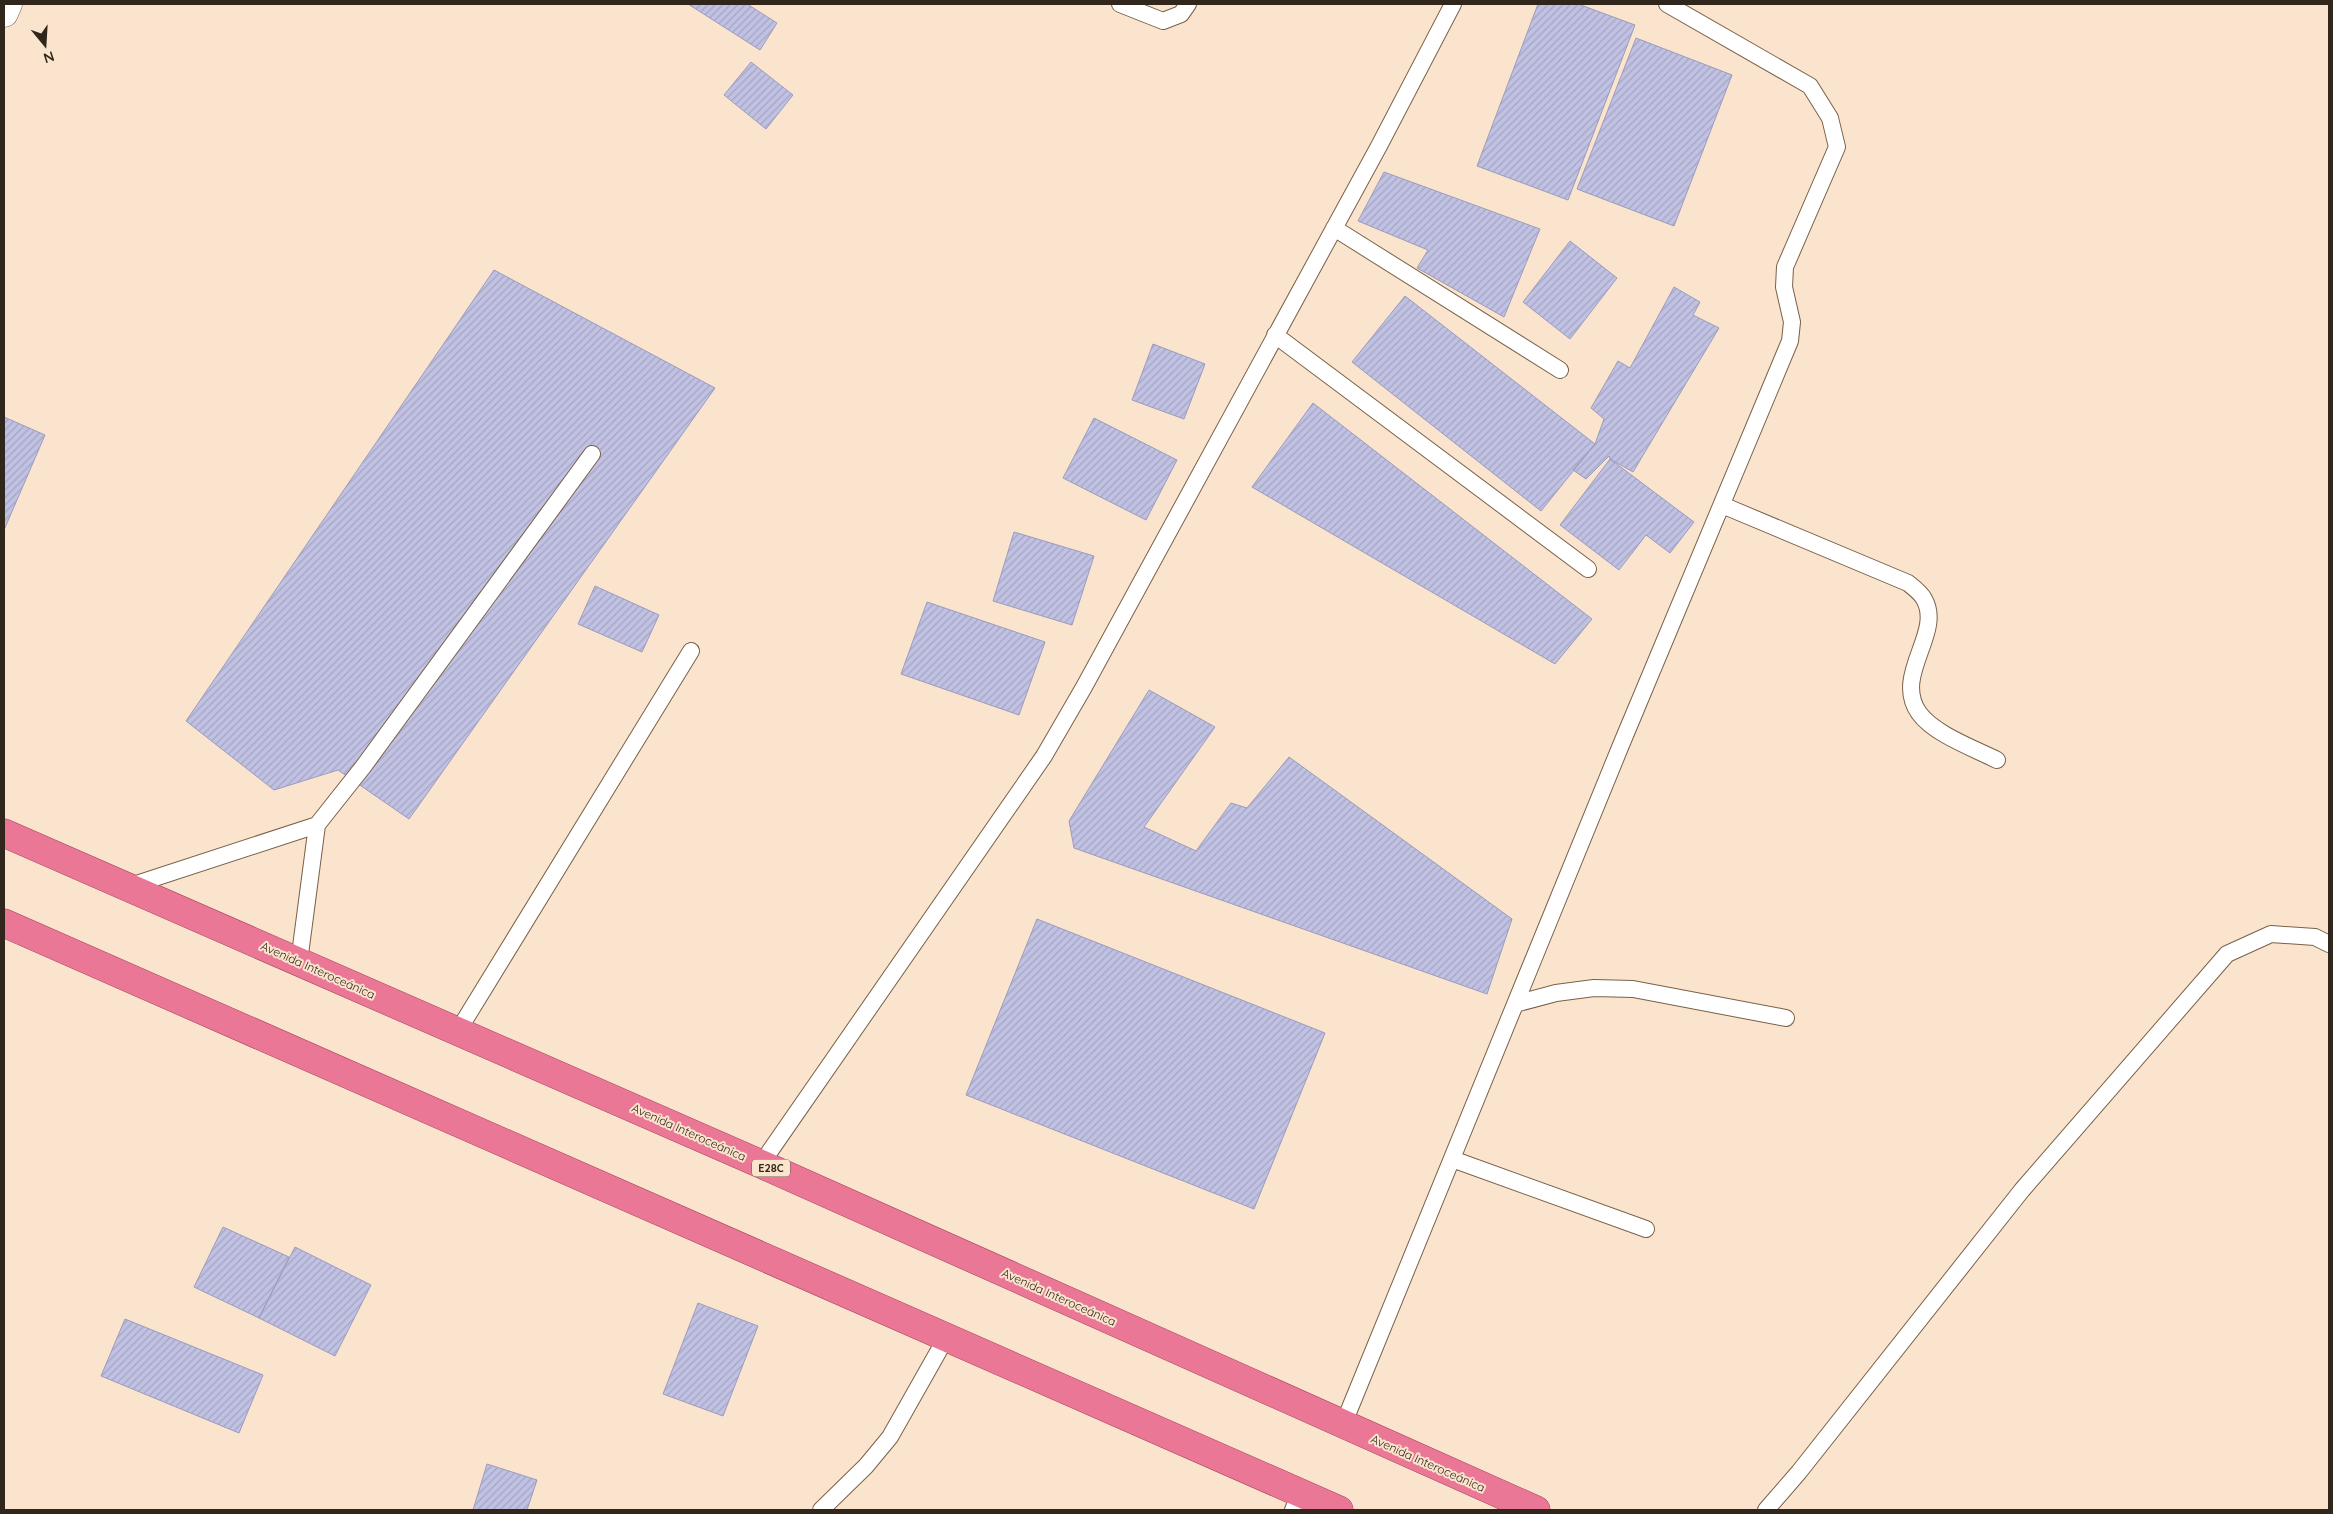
<svg xmlns="http://www.w3.org/2000/svg" width="2333" height="1514" viewBox="0 0 2333 1514" font-family="Quicksand,sans-serif">
  <defs>
    <pattern id="building-hatch" width="6" height="6" patternUnits="userSpaceOnUse" patternTransform="scale(1.25)"><rect width="6" height="6" fill="#c0c1e3"/><path d="M-1 1l2-2M0 6l6-6M5 7l2-2" fill="none" stroke="#a5a6c2"/></pattern>
  </defs>
  <rect width="100%" height="100%" fill="#fbe4ce"/>
  <!-- building -->
  <path fill="url(#building-hatch)" stroke="#9b9bbc" d="M688,4H747L777,23L760,50Z
    M1538,4H1578L1635,25L1568,200L1477,166Z
    M1636,38L1732,75L1674,226L1577,189Z
    M751,62L793,95L766,129L724,95Z
    M1384,172L1540,229L1504,317L1417,268L1428,250L1358,221Z
    M1570,241L1617,278L1570,339L1523,302Z
    M494,270L715,388L409,819L338,770L274,790L186,721Z
    M1674,287L1700,302L1693,315L1719,328L1633,472L1610,459L1609,456L1586,479L1573,470L1595,444L1604,419L1591,408L1618,361L1630,368Z
    M1405,296L1595,444L1541,511L1352,362Z
    M1153,344L1205,364L1184,419L1132,400Z
    M1313,403L1592,619L1555,664L1252,487Z
    M4,417L45,435L4,530Z
    M1094,418L1177,460L1146,520L1063,478Z
    M1610,459L1694,522L1670,553L1646,535L1619,570L1560,525Z
    M1014,532L1094,556L1072,625L993,601Z
    M595,586L659,615L642,652L578,624Z
    M927,602L1045,642L1019,715L901,674Z
    M1149,690L1215,727L1144,827L1196,851L1231,803L1247,808L1289,757L1512,919L1487,994L1074,848L1069,821Z
    M1037,919L1325,1033L1254,1209L966,1095Z
    M223,1227L289,1257L259,1318L194,1287Z
    M295,1247L371,1285L335,1356L259,1318Z
    M698,1303L758,1326L723,1416L663,1394Z
    M125,1319L263,1375L239,1433L101,1376Z
    M487,1464L537,1480L527,1510H473Z"/>
  <g fill="none" stroke-linecap="round" stroke-linejoin="round">
    <defs>
      <path id="service" d="M1120,4L1163,21L1181,14L1188,4
        M1334,228L1560,370
        M1275,335L1588,569
        M1722,505L1908,583C1913,587 1921,593 1924,599C1944,633 1892,675 1919,713C1934,734 1973,748 1997,760
        M317,825L363,767L592,454
        M127,887L317,825L299,962
        M1515,1004L1556,993L1594,988L1633,989L1786,1018
        M458,1031L691,651
        M1452,1159L1646,1229
        M761,1164L1044,756L1084,687L1379,146L1453,4
        M1343,1425L1621,745L1790,341L1792,322L1784,287L1785,267L1837,147L1830,118L1810,86L1667,4
        M821,1510L866,1466L890,1437L946,1338
        M1293,1510L1300,1493
        M1766,1510L1799,1472L2022,1190L2227,954L2271,934L2315,937L2329,944"/>
      <path id="minor" d="M4,13L8,4"/>
      <path id="trunk" d="M4,833L761,1164L1536,1510
        M4,923L1339,1510"/>
    </defs>
    <!-- service casing -->
    <use href="#service" stroke="#796148" stroke-width="18"/>
    <!-- minor casing -->
    <use href="#minor" stroke="#796148" stroke-width="29"/>
    <!-- trunk casing -->
    <use href="#trunk" stroke="#a5455a" stroke-width="29"/>
    <!-- service -->
    <use href="#service" stroke="#fff" stroke-width="16"/>
    <!-- minor -->
    <use href="#minor" stroke="#fff" stroke-width="28"/>
    <!-- trunk -->
    <use href="#trunk" stroke="#ea7796" stroke-width="28"/>
  </g>
  <g text-anchor="middle" dominant-baseline="central" stroke-width="4" stroke-linejoin="round" paint-order="stroke">
    <!-- shield labels -->
    <rect fill="#fbe4ce" stroke="#6d5f51" stroke-width="1" x="752" y="1159.5" width="38" height="17" rx="4"/>
    <g font-size="11" font-weight="bold" fill="#30261b">
      <text x="771" y="1168">E28C</text>
    </g>
    <!-- street labels -->
    <g font-size="12" fill="#30261b" stroke="#fbe4ce">
      <text transform="translate(318 970) rotate(24)">Avenida Interoceánica</text>
      <text transform="translate(689 1132) rotate(24)">Avenida Interoceánica</text>
      <text transform="translate(1059 1297) rotate(24)">Avenida Interoceánica</text>
      <text transform="translate(1428 1463) rotate(24)">Avenida Interoceánica</text>
    </g>
  </g>
  <!-- border -->
  <rect width="2333" height="1514" fill="none" stroke="#30261b" stroke-width="10"/>
  <!-- north arrow -->
  <g transform="translate(45 45) rotate(162)" stroke="#fbe4ce" stroke-width="4" paint-order="stroke">
  <path d="M0-4L9 19L0 12L-9 19Z" fill="#30261b"/>
  <text y="-8" font-size="14" font-weight="bold" text-anchor="middle" fill="#30261b">N</text>
  </g>
</svg>
